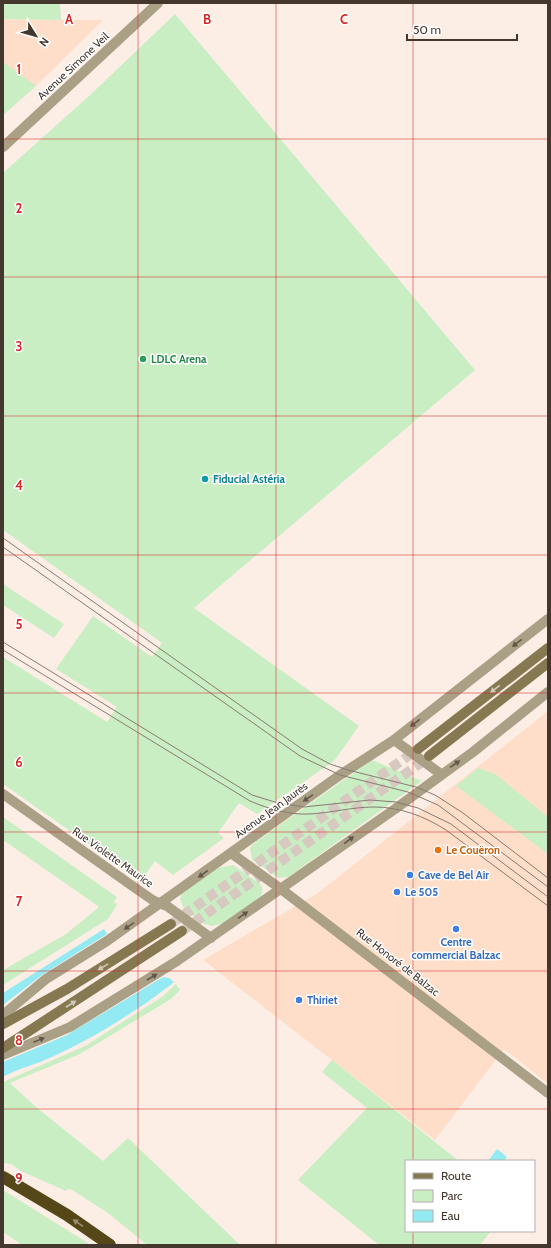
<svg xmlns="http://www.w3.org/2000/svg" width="551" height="1248" viewBox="0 0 551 1248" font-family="Cabin,sans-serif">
  <rect width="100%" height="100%" fill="#fceee5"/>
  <!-- built -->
  <path fill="#ffdec9" d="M3,19L61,20H103L36,86L3,115Z
    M548,711V1084L504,1049L435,1140L203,960L318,893Z"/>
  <!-- green -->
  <path fill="#c9eec4" d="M3,3H60L61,20L3,19Z
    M175,14L475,370L194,608L359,726L334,761L257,814L239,803L218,833L224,838L173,875L155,861L141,881L3,784V657L107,722L117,707L56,669L93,616L152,657L162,643L3,530V173L89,96Z
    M3,62L36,86L3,115Z
    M3,584L64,624L54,638L3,605Z
    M372,760L422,781L288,877L279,878L252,860L250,848L253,844Z
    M478,768L495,774L548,817V854L456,786Z
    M3,817L117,897L114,902L117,905L108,919L3,985V970L66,934L98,908V906L3,840Z
    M233,865L259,883C264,888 263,892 260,897L224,923L212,926L205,924L184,909L180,899L182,893L218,868Z
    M176,984L180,990L171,999L80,1054L10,1083L36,1107L103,1161L128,1138L240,1245H147L108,1213L72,1190L68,1189L66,1191L21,1171L11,1164L3,1163V1082L85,1046L162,997Z
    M332,1060L459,1161H406V1231H491L480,1245H379L298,1180L367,1108L322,1072Z
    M3,1190L91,1245H22L3,1232Z"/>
  <!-- water -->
  <path fill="#93eaf2" d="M104,929L107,934L42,975L3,1005V993Z
    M163,977L169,978L174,982C142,1008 92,1039 54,1056C38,1064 19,1068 3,1077V1062L67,1035Z
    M497,1149L507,1157L504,1161H488Z"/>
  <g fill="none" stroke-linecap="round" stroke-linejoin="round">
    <!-- secondary-tunnel -->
    <path stroke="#d7c9c0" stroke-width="10" stroke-dasharray="10 5" stroke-linecap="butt" d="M171,924L418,749
      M182,931L429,757"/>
    <!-- street -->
    <path stroke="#a9a086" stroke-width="10" d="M3,147L158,3
      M394,740L441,774
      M3,794L131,885L154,901L167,906L211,938
      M231,853L281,889L548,1093
      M3,1015L46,979L107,941L340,775L394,740L548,619
      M3,1055L70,1027L177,961L395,809L473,752L548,692"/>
    <!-- secondary -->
    <path stroke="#867952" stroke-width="10" d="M418,749L548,648
      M429,756L548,663
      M3,1024L67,989L171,924
      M3,1048L182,931"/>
    <!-- highway -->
    <path stroke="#554717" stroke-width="12" d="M3,1177L67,1215L110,1245"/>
    <!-- tram -->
    <path stroke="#887b72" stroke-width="1" d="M3,538L302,749L330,764L348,770L416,787L435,795L463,813L548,878
      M3,547L300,756L340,775L408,792L438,805L548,887
      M3,642L252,795L278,803L304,807L370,800L396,802L418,808L451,824L548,897
      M3,650L250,801C269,809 289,815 309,814C331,813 352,807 374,807C400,807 424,816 446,830L548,906"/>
  </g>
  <!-- one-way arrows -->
  <defs><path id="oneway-solid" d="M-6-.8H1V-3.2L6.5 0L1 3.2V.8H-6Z"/></defs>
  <g fill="#625648">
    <use href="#oneway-solid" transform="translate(517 643) rotate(142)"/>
    <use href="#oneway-solid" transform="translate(415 723) rotate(142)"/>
    <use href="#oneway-solid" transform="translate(455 764) rotate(-35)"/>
    <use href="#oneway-solid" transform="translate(308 798) rotate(145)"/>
    <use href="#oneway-solid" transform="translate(349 840) rotate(-36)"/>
    <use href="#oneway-solid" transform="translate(203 874) rotate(144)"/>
    <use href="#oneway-solid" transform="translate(243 915) rotate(-35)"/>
    <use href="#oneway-solid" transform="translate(129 926) rotate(145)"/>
    <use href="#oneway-solid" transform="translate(152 977) rotate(-31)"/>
    <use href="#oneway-solid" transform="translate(39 1040) rotate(-22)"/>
  </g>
  <g fill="#cfc9ba">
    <use href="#oneway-solid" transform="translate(495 689) rotate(142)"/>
    <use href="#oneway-solid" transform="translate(103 967) rotate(148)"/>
    <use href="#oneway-solid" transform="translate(71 1004) rotate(-33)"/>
  </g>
  <use fill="#999174" href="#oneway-solid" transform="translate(78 1223) rotate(-146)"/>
  <!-- grid -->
  <path fill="none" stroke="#d62828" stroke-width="1" stroke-opacity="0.55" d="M138,3V1245M276,3V1245M413,3V1161M3,139H548M3,277H548M3,416H548M3,555H548M3,693H548M3,832H548M3,971H548M3,1109H548M413,1231V1245"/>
  <!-- markers -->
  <circle fill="#2e9e5b" stroke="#fff" stroke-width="1.5" cx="143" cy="359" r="4"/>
  <circle fill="#0f9aa8" stroke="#fff" stroke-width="1.5" cx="205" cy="479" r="4"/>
  <circle fill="#e8710a" stroke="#fff" stroke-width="1.5" cx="438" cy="850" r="4"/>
  <g fill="#3f7fe0" stroke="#fff" stroke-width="1.5">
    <circle cx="410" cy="875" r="4"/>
    <circle cx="397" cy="892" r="4"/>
    <circle cx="456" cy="929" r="4"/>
    <circle cx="299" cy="1000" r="4"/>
  </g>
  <g text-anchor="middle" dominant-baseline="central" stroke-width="3" stroke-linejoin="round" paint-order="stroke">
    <!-- street labels -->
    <g font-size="11" fill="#44372e" stroke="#fff">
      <text transform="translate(73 66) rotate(-43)">Avenue Simone Veil</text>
      <text transform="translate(271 810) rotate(-36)">Avenue Jean Jaurès</text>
      <text transform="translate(113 857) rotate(35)">Rue Violette Maurice</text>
      <text transform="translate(398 962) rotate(38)">Rue Honoré de Balzac</text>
    </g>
    <!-- leisure labels -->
    <g font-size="11" font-weight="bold" fill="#27864d" stroke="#fff" text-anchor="start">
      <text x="151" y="359">LDLC Arena</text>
    </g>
    <!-- culture labels -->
    <g font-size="11" font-weight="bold" fill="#0d838f" stroke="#fff" text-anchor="start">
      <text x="213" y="479">Fiducial Astéria</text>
    </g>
    <!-- food labels -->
    <g font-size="11" font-weight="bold" fill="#c56008" stroke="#fff" text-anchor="start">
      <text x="446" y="850">Le Couëron</text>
    </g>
    <!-- shop labels -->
    <g font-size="11" font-weight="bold" fill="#366cbe" stroke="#fff" text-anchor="start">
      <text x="418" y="875">Cave de Bel Air</text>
      <text x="405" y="892">Le 505</text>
      <text x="456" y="942" text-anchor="middle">Centre<tspan x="456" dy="13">commercial Balzac</tspan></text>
      <text x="307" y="1000">Thiriet</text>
    </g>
  </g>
  <g font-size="13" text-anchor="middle" font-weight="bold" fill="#d62828" stroke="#fff" stroke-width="3" stroke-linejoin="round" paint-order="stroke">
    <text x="69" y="24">A</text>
    <text x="207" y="24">B</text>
    <text x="344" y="24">C</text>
    <text x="19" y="74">1</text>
    <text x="19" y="213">2</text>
    <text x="19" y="351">3</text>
    <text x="19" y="490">4</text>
    <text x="19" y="629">5</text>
    <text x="19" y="767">6</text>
    <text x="19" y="906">7</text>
    <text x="19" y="1045">8</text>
    <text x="19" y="1183">9</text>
  </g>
  <!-- border -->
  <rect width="551" height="1248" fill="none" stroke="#44372e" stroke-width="8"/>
  <!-- legend -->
  <rect x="405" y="1160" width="130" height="72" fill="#ffffff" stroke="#b4afab"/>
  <rect x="413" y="1173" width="20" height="6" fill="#867952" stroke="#b4afab"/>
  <text x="441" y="1180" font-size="12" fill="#44372e">Route</text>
  <rect x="413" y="1190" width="20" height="12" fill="#c9eec4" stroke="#b4afab"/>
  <text x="441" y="1200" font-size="12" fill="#44372e">Parc</text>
  <rect x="413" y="1210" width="20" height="12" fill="#93eaf2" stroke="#b4afab"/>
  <text x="441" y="1220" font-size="12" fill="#44372e">Eau</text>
  <!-- north arrow -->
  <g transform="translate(36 36) rotate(127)" stroke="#ffffff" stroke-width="3" paint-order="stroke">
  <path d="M0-3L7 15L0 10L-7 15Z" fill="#44372e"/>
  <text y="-6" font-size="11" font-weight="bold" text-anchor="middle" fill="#44372e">N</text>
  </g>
  <!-- scale -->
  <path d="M407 34v6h110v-6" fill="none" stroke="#44372e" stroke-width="2"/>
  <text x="413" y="34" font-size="12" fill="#44372e" stroke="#ffffff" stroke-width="3" paint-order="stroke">50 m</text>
</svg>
